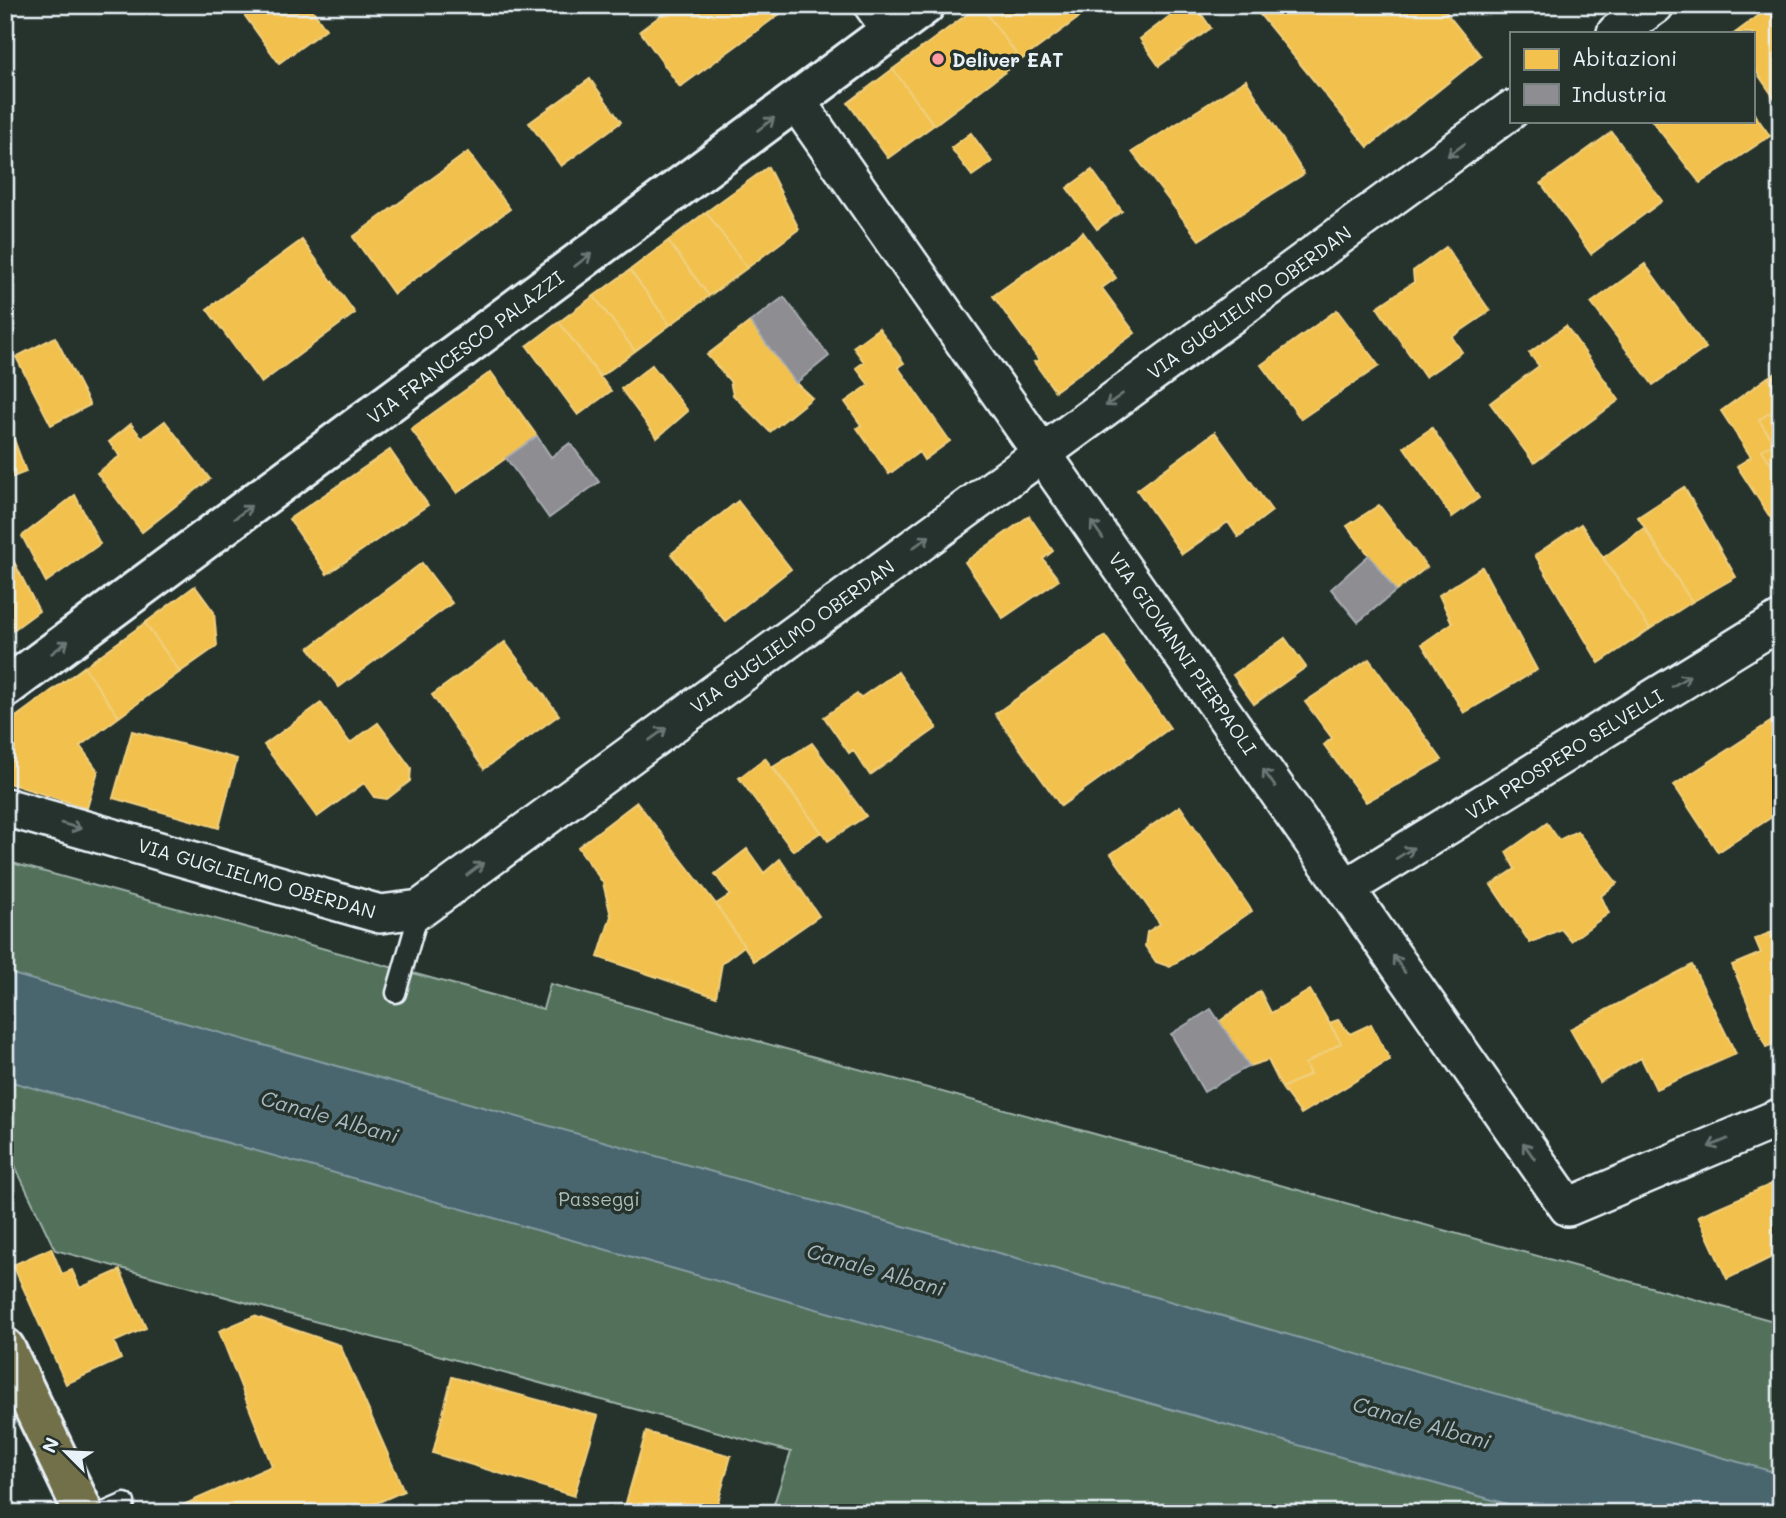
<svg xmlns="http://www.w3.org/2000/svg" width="1786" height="1518" viewBox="0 0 1786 1518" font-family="Mali,sans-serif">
  <rect width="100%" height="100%" fill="#26332d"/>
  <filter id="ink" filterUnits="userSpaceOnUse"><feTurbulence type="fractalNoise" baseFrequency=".0143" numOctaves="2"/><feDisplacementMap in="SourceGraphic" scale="14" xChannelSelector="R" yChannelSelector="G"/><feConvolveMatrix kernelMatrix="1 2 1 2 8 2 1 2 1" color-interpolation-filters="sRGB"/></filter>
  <g filter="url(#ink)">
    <!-- green -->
    <path fill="#52715a" stroke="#9db1a9" stroke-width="2" d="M5,861L543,1009L550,984L1781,1323V1513H964L955,1510L950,1513H771L791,1452L55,1250L5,1145Z"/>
    <!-- water -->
    <path fill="#48656e" stroke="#889da5" stroke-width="2" d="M5,972L1781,1474V1513H1539L5,1080Z"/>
    <!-- homes -->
    <path fill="#f2c14e" stroke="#efcf81" stroke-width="2" d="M237,5H309L326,29L279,63Z
      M675,5H792L680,87L640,31Z
      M980,5H1067L1077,19L1021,60Z
      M980,5L1021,60L934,125L893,69Z
      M1067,5H1095L1077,19Z
      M1184,5H1195L1211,28L1159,66L1140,39Z
      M1264,5H1440L1481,56L1368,147L1257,11Z
      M1773,5H1781V97L1775,99L1753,67V33H1735Z
      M893,69L934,125L888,158L848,103Z
      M590,79L621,122L561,166L529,123Z
      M1246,80L1304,174L1199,240L1132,152Z
      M1753,112L1770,136L1700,183L1652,121H1753Z
      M1612,132L1662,201L1591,254L1541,183Z
      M971,133L992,162L972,176L951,148Z
      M468,152L510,209L394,294L353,237Z
      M768,167L799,229L747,268L706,212Z
      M1092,170L1122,211L1097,229L1067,188Z
      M706,212L747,268L709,296L668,241Z
      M1083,232L1116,278L1102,288L1135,333L1055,391L1034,362L1039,360L993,296Z
      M302,240L355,313L261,383L207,309Z
      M668,241L709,296L670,325L630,270Z
      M1446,247L1490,311L1452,337L1462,352L1425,377L1377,307L1414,282L1413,271Z
      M1645,264L1706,348L1653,385L1591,303Z
      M630,270L670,325L635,351L594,296Z
      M594,296L635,351L600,377L559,322Z
      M1337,310L1379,366L1301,419L1261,365Z
      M559,322L611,391L578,415L527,346Z
      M750,322L796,383L812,398L770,432L733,395L730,381L707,355Z
      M1566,326L1619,400L1534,463L1490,403L1539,366L1529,353Z
      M879,328L904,363L898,367L950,441L924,460L919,452L889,474L857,428L861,425L845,402L869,385L856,368L864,362L853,347Z
      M55,337L90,405L51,425L16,357Z
      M652,365L688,411L657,438L621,389Z
      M1781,369V397L1768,377Z
      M491,372L537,436L457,493L411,429Z
      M1768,377L1781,397V405L1759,420L1774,443L1762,450L1781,479V534L1737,466L1751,457L1721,411Z
      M1781,405V479L1762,450L1774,443L1759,420Z
      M5,415L26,472L5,480Z
      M165,421L210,479L142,532L97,473L120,456L109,442L131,424L142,438Z
      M1432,428L1479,498L1452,517L1404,447Z
      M1215,432L1272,511L1238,537L1228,522L1182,554L1137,490Z
      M390,450L428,505L327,574L289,519Z
      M1684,487L1736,577L1692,602L1638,517Z
      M75,495L100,544L46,582L22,536Z
      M738,501L791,569L725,621L671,554Z
      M1379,505L1427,567L1396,591L1347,526Z
      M1029,516L1053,551L1043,559L1059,580L1003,618L965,562Z
      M1581,524L1650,629L1599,663L1535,555Z
      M1644,528L1692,602L1650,629L1603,558Z
      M13,560L39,611L5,636V565Z
      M422,563L452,603L339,687L309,648Z
      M1482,567L1537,670L1464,713L1422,644L1452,623L1439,595Z
      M195,586L214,612L217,646L180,672L145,623Z
      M145,623L180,672L119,717L84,667Z
      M1105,636L1170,728L1061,806L995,714Z
      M1285,638L1306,667L1254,704L1233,675Z
      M505,642L559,715L484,769L432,695Z
      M1369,659L1442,760L1366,802L1324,745L1332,738L1305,702Z
      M84,667L119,717L80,746L98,771L87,808L5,782V725Z
      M898,672L937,728L870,775L853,750L849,753L824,717L857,694L860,698Z
      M321,703L350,743L378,723L411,768L410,781L387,799L374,797L364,783L317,817L264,745Z
      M1781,715V811L1718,852L1674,785Z
      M132,731L237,759L219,828L113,798Z
      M812,743L866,816L828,841L773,767Z
      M765,758L821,832L793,851L739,778Z
      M637,802L716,904L744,946L722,963L716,997L598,957L611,916L603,883L578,847Z
      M1180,806L1252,911L1170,967L1156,962L1145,946L1147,932L1160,924L1111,854Z
      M1547,823L1559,840L1577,831L1617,883L1601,896L1609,913L1571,941L1561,929L1530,943L1491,885L1515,869L1506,852Z
      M747,849L764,873L780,859L819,916L754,961L716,904L730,895L715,874Z
      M1781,928V1041L1766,1047L1732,965L1761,953L1755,939Z
      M1692,965L1736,1054L1656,1089L1641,1058L1600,1082L1570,1029Z
      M1310,990L1341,1043L1305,1064L1310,1074L1282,1088L1268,1060L1249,1066L1219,1022L1260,991L1271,1013Z
      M1338,1020L1350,1034L1371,1024L1390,1060L1301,1114L1282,1088L1310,1074L1305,1064L1341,1043L1329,1023Z
      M1781,1180V1273L1774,1256L1727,1279L1698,1216Z
      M51,1248L62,1274L72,1270L80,1288L120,1270L146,1328L114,1342L121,1359L66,1384L13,1265Z
      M254,1316L340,1345L404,1491L354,1513H165L272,1466L219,1331Z
      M452,1377L598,1416L574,1496L433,1453Z
      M646,1432L731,1456L715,1513H623Z"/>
    <!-- industry -->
    <path fill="#8d8d92" stroke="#a8abb1" stroke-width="2" d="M784,297L829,356L796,383L750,322Z
      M537,436L551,457L570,443L599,482L549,518L506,458Z
      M1369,555L1396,591L1358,622L1331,589Z
      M1211,1009L1249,1066L1204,1092L1171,1034Z"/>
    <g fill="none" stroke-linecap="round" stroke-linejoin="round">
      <defs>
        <path id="service" d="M396,993L420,909
          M102,1513L125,1503"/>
        <path id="minor" d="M873,5L891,30
          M1616,33L1655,5
          M796,101L1568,1207L1781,1117
          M5,807L380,914L420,909L1511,110
          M1346,888L1781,620"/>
        <path id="tertiary" d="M5,688L925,5"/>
        <path id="primary" d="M5,1348L84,1513"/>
      </defs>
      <!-- service casing -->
      <use href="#service" stroke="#e8f1f8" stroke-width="23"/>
      <!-- minor casing -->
      <use href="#minor" stroke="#e8f1f8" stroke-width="42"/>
      <!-- tertiary casing -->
      <use href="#tertiary" stroke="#e8f1f8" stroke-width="44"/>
      <!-- primary casing -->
      <use href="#primary" stroke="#e8f1f8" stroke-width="44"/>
      <!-- service -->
      <use href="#service" stroke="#26332d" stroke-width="18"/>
      <!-- minor -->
      <use href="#minor" stroke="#26332d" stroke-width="37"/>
      <!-- tertiary -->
      <use href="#tertiary" stroke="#26332d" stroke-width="38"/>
      <!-- primary -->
      <use href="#primary" stroke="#726f4a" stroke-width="38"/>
    </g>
    <!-- one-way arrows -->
    <defs><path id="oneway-shaft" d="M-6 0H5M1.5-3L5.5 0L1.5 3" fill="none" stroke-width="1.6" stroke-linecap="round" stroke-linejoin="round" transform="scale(1.75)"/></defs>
    <g stroke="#6a7674">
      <use href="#oneway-shaft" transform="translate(766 124) rotate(-37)"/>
      <use href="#oneway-shaft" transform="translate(1456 150) rotate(144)"/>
      <use href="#oneway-shaft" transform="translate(583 260) rotate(-37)"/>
      <use href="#oneway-shaft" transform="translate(1114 400) rotate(144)"/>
      <use href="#oneway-shaft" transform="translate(243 512) rotate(-37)"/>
      <use href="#oneway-shaft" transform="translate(1097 530) rotate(-125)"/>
      <use href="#oneway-shaft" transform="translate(921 542) rotate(-36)"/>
      <use href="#oneway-shaft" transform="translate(60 647) rotate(-37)"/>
      <use href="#oneway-shaft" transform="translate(1681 681) rotate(-32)"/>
      <use href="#oneway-shaft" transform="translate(658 734) rotate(-36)"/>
      <use href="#oneway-shaft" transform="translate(1269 778) rotate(-125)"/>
      <use href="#oneway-shaft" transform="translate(71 826) rotate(16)"/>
      <use href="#oneway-shaft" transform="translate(1405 853) rotate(-32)"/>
      <use href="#oneway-shaft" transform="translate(475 869) rotate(-37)"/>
      <use href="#oneway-shaft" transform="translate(1399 964) rotate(-125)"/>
      <use href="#oneway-shaft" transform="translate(1718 1143) rotate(157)"/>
      <use href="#oneway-shaft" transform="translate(1529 1151) rotate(-125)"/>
    </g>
  </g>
  <!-- markers -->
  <circle fill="#ff9aa2" stroke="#26332d" stroke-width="2.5" cx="938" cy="59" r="7"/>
  <g text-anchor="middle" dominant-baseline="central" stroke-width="7" stroke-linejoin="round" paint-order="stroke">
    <!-- poi labels -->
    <g font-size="19" font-weight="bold" fill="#e8f1f8" stroke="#26332d" text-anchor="start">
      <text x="952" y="59">Deliver EAT</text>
    </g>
    <!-- street labels -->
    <g font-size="19" fill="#e8f1f8" stroke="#26332d">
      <text transform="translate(1249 302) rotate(-36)">VIA GUGLIELMO OBERDAN</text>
      <text transform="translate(465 347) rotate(-37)">VIA FRANCESCO PALAZZI</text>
      <text transform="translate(792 636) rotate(-36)">VIA GUGLIELMO OBERDAN</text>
      <text transform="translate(1183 653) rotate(55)">VIA GIOVANNI PIERPAOLI</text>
      <text transform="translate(1564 754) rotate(-32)">VIA PROSPERO SELVELLI</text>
      <text transform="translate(257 878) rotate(16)">VIA GUGLIELMO OBERDAN</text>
    </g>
    <!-- park labels -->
    <g font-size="19" fill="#acbeb9" stroke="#26332d">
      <text x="599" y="1198">Passeggi</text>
    </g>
    <!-- water labels -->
    <g font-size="21" font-style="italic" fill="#a8b9c1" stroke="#26332d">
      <text transform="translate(330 1116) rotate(16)">Canale Albani</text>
      <text transform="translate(876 1269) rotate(16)">Canale Albani</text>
      <text transform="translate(1422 1422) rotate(16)">Canale Albani</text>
    </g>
  </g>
  <!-- margin -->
  <rect width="1786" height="1518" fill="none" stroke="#26332d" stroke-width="28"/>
  <rect x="14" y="14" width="1758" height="1490" fill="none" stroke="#e8f1f8" stroke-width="2.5" filter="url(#ink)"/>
  <!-- legend -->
  <rect x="1510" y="32" width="245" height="91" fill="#26332d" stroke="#747f7e" stroke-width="2"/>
  <rect x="1524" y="49" width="35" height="21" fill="#f2c14e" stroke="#747f7e" stroke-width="2"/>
  <text x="1572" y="66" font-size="21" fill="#e8f1f8">Abitazioni</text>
  <rect x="1524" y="84" width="35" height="21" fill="#8d8d92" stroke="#747f7e" stroke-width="2"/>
  <text x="1572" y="102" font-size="21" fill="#e8f1f8">Industria</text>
  <!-- north arrow -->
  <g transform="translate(66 1452) rotate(294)" stroke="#26332d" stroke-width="5" paint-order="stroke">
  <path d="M0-5L12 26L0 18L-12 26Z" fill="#e8f1f8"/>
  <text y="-10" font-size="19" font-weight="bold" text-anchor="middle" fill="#e8f1f8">N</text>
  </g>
</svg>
